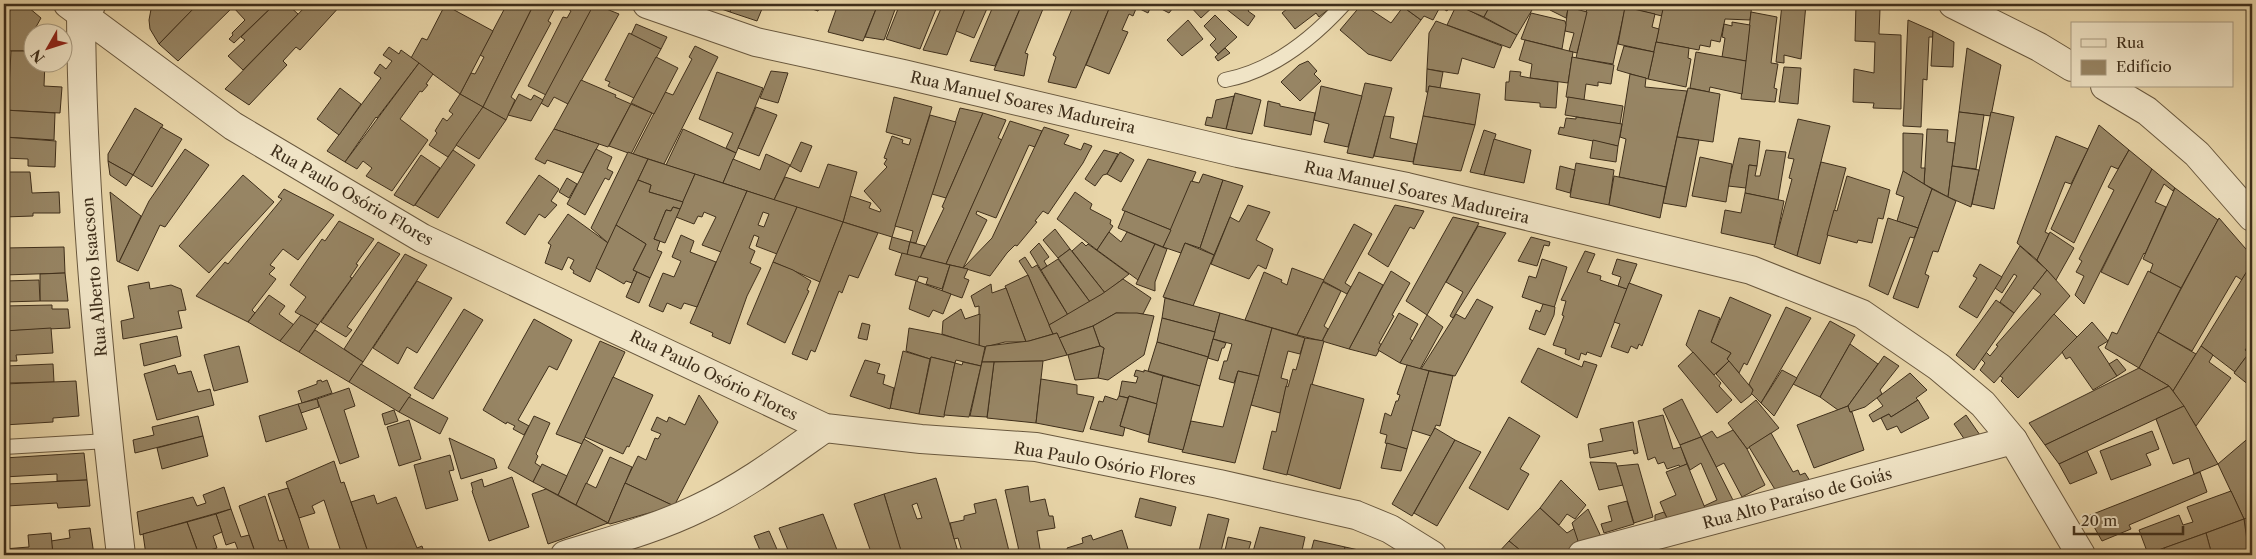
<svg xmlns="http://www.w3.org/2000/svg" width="2256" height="559" font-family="'Libre Caslon Text',serif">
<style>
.building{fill:#978564;stroke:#3f2f1b;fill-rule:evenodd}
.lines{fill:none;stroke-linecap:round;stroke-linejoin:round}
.service-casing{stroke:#69583e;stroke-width:16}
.minor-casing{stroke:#69583e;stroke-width:30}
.tertiary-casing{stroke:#69583e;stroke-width:30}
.service{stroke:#f0e4c6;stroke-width:14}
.minor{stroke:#f0e4c6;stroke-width:28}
.tertiary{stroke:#f0e4c6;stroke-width:28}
.labels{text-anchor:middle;stroke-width:4.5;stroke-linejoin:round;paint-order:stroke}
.street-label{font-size:16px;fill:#3f2f1b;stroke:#f0e4c6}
</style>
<rect width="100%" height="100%" fill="#e8d5a8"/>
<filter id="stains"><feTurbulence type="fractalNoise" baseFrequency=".004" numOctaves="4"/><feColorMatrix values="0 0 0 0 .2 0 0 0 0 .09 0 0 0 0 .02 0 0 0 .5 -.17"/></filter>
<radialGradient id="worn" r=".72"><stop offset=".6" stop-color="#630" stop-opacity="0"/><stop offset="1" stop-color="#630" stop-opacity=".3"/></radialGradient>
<g class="building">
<polygon points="13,4 30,4 28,7 41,18 27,43 26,51 11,51 4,48 4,24"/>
<polygon points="152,4 198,4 159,44 150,29 149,20"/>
<polygon points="198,4 236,4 178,61 159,44"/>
<polygon points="236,4 275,4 234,43 229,39 233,35 232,33 245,20 233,7"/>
<polygon points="275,4 287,4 298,14 243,70 228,56 245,40 241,37"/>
<polygon points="308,4 341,5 300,50 296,47 283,61 287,65 249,105 225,89"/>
<polygon points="507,4 534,4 483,107 460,94 471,73 475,74 484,57 480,55"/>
<polygon points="534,4 557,4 548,21 551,23 511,97 515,100 506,120 483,107"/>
<polygon points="565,4 594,5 546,95 528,86 563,17 567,18 571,11 564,6"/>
<polygon points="594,4 619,14 568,104 554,97 548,107 541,103"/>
<polygon points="707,4 733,4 730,12"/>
<polygon points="733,4 764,4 757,21 730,12"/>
<polygon points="798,4 821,4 818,11"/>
<polygon points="838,4 878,4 863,41 828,32"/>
<polygon points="878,4 897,4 884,40 865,37"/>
<polygon points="900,4 938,4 920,49 886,39"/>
<polygon points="943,4 967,4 947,55 923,50"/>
<polygon points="967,4 989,4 974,38 956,31"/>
<polygon points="994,4 1022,4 995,66 970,61"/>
<polygon points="1022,4 1045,4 1025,53 1028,54 1024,76 994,70"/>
<polygon points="1074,4 1111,4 1076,88 1048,82 1056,57 1053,55"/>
<polygon points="1111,4 1138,4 1133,16 1129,14 1122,30 1128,32 1109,74 1086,65"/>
<polygon points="1138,4 1176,4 1169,13 1152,4 1148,13 1136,7"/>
<polygon points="1188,4 1216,4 1201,18"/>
<polygon points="1228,4 1253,4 1248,11 1255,16 1248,26 1225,8"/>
<polygon points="1293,4 1335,4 1319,17 1316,13 1295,29 1282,13"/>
<polygon points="1362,4 1391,23 1403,7 1421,20 1391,61 1368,54 1340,30"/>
<polygon points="1409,4 1451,4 1447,11 1440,7 1433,20 1424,16 1421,20 1406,9"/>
<polygon points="1457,4 1517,35 1510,48 1447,25"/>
<polygon points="1465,4 1491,4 1484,17 1463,8"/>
<polygon points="1491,4 1520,4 1532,10 1517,35 1484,17"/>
<polygon points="1552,4 1569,5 1566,18 1550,10"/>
<polygon points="1588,4 1626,4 1613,64 1576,58"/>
<polygon points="1630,4 1664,4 1662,16 1629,8"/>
<polygon points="1664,4 1752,4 1750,20 1725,19 1720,42 1711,40 1710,47 1700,45 1699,50 1656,42"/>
<polygon points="1782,4 1806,4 1801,59 1784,55 1784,63 1776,62"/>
<polygon points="1856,4 1866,4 1880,9 1879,34 1901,35 1901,109 1873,108 1874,103 1853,102 1854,69 1874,73 1875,42 1855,41"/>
<polygon points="445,5 493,31 460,94 411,58 422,38 427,40"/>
<polygon points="1568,7 1587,12 1577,53 1569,51 1574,33 1565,31"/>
<polygon points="1625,7 1655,14 1652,27 1659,29 1654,52 1618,44"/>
<polygon points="1751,12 1777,17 1771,63 1778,64 1774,88 1777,89 1775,102 1741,99"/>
<polygon points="1531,13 1565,21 1566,25 1562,49 1521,39"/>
<polygon points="1215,15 1237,37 1218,54 1210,45 1216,39 1204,26"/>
<polygon points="1188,20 1203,39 1182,56 1167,40"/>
<polygon points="1908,20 1933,31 1933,37 1929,37 1927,80 1923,79 1921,127 1903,126"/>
<polygon points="1436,21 1502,46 1494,68 1462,58 1458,74 1427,69 1429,33"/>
<polygon points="1732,22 1750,25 1746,61 1722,57 1725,38 1722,37 1724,24 1732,26"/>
<polygon points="636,24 667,37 661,49 631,35"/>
<polygon points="1933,31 1954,42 1953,67 1931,66"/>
<polygon points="629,33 661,49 634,98 608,86 610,82 605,80"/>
<polygon points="1525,40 1573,52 1568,83 1530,78 1532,64 1519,60"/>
<polygon points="1656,42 1689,48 1688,58 1691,59 1686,87 1648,79"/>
<polygon points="695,46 718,57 664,164 633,154 665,92 673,95 692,59 689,57"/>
<polygon points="1624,46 1654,52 1648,79 1617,70"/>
<polygon points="389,47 399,54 401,50 419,63 377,118 376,117 345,162 327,151 381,78 374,73 380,64 386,69 392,61 383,55"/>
<polygon points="1225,48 1230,53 1218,61 1215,57"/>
<polygon points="1967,48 2001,65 1991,116 1959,112"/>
<polygon points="11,51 32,51 32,62 45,62 44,86 62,87 60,113 4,110 4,86 9,87"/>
<polygon points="1696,52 1746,61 1742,94 1710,87 1709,92 1690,88"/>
<polygon points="656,57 678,68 654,114 631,103"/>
<polygon points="1572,57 1614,65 1611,84 1598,82 1598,86 1586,84 1584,100 1566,97"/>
<polygon points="1308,61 1317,71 1314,74 1321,81 1300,101 1281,82 1299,65"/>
<polygon points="419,63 433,74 426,84 428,85 422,92 420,91 400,119 428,140 392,191 366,176 372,168 363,161 357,169 345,162"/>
<polygon points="1784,67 1801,68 1798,104 1779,102"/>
<polygon points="1427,69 1443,72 1440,88 1429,86 1429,92 1426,92"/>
<polygon points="771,71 788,73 778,103 760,98"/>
<polygon points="1510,71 1521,72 1520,76 1530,78 1558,82 1556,108 1540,107 1540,103 1505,100 1506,82 1509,82"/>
<polygon points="717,72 763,88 736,153 726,148 733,133 699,119"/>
<polygon points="1630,74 1646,78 1645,87 1687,91 1666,187 1619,177 1626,139 1620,137"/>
<polygon points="581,80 616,95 615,97 631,104 608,147 554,129"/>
<polygon points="1365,83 1392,88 1373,158 1347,153"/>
<polygon points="1321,86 1362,96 1348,147 1324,142 1329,124 1314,120"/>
<polygon points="1429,86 1480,94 1475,125 1423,116"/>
<polygon points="340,88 361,104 339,135 317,119"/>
<polygon points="1688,88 1720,94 1713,142 1677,137"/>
<polygon points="1235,93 1261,100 1252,134 1226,129"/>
<polygon points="460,94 483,107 448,157 429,145 437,133 435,131 443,118 447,121 453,114 449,111"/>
<polygon points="519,94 531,100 534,95 543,100 531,121 508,115"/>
<polygon points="1234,96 1226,129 1205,125 1207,117 1212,118 1216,100"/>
<polygon points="894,97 932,107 892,237 843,222 850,196 871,203 869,208 880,212 881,210 864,191 887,167 884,164 887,159 884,158 892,136 903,140 902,143 909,145 911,139 886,132"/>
<polygon points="1568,97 1623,106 1620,124 1565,115"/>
<polygon points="1268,101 1280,104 1280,106 1315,113 1311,135 1264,126"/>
<polygon points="631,104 652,113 631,154 609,146"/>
<polygon points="483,107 506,120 479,159 456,145"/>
<polygon points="756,107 777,115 759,156 738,148"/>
<polygon points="135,108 163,125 133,175 108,161 108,154"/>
<polygon points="960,108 983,113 946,198 932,194"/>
<polygon points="4,110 55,113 54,140 4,137"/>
<polygon points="1959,112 1984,115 1976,169 1952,166"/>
<polygon points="1991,112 2014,117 1994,209 1972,204"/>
<polygon points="983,113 1006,120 998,138 1002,140 946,264 920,258 944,208 942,207"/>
<polygon points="930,115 956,122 916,243 910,242 913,231 895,226"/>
<polygon points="1384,116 1394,117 1390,138 1417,144 1413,162 1374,156"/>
<polygon points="1423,116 1475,125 1461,171 1413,164"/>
<polygon points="1576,117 1622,124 1618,146 1558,134 1560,127 1564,128 1566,118 1576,119"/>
<polygon points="1798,119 1830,126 1797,256 1774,247 1792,179 1789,178 1794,159 1788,158"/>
<polygon points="1010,121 1042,131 1035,147 1029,145 996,218 977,211 976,214 987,220 963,268 946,264"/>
<polygon points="2099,125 2129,150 2118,169 2111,166 2074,243 2051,229"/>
<polygon points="161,127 182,139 152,187 133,175"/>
<polygon points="1044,127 1069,135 1064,144 1081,150 1084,143 1092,146 1083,163 1048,214 1043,211 1035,221 1037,222 1017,246 1015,245 1007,253 990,276 963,268 992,238"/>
<polygon points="554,129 599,144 583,173 547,160 545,164 535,159"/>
<polygon points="683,129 736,153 723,183 666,165"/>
<polygon points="1927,129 1948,130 1947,142 1955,143 1948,197 1924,184"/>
<polygon points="1484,130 1496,134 1484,175 1470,172"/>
<polygon points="1903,133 1923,134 1921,168 1925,168 1924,184 1903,171"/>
<polygon points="2056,136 2088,149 2071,184 2065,182 2045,232 2049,234 2037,260 2017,243"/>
<polygon points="4,137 56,141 55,167 28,166 28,159 4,158"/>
<polygon points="1677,137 1699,140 1686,207 1663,203"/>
<polygon points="1739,138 1760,141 1757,166 1749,165 1746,188 1728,186"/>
<polygon points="1494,139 1531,150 1524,183 1484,175"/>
<polygon points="1593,140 1618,146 1616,162 1590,158"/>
<polygon points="801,142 812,146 801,172 790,166"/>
<polygon points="185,149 209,165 165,227 160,225 138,271 119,262 149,201"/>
<polygon points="596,149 612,157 607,169 613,172 609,180 605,178 585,215 567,204"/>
<polygon points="453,150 475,165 438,218 415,205"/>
<polygon points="1104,150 1118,154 1107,174 1103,175 1095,186 1085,179"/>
<polygon points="1766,150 1786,152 1778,200 1745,193 1749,165 1757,166 1755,176 1760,176"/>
<polygon points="2129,150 2152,169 2084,304 2075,295 2084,276 2076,272 2082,261 2079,259 2114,190 2108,187"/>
<polygon points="628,152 648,159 608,243 591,228"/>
<polygon points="1120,152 1134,160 1121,182 1107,174"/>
<polygon points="766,154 790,165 774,200 723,183 733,159 760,170"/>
<polygon points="421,155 440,168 414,206 394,195"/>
<polygon points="1700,157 1732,164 1726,202 1692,196"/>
<polygon points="648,159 695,174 683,202 649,192 651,185 638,180"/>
<polygon points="1148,159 1196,172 1171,230 1122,210"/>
<polygon points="108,161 133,175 126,186 110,175"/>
<polygon points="1821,162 1846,168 1820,264 1797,256"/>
<polygon points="1576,163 1614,170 1609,205 1570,197"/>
<polygon points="828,164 857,172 843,222 774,200 785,177 819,188"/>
<polygon points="1560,166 1575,170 1570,193 1556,189"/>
<polygon points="1952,166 1979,170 1971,207 1948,197"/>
<polygon points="2152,169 2175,188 2173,191 2164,184 2155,202 2166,207 2145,254 2144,253 2128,285 2101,272"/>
<polygon points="1903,171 1932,189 1918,228 1897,221 1904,197 1896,194"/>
<polygon points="4,172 30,172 32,193 59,192 60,213 33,213 33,216 4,217"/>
<polygon points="695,174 747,191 721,252 702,245 716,217 704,212 702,217 698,216 694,224 676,217"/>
<polygon points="1203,174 1223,180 1200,248 1185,243 1181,253 1163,247 1191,181 1199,183"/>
<polygon points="243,175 274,202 209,273 179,246"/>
<polygon points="539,175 559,189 551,201 557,205 545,218 539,214 525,235 506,223"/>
<polygon points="1614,176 1666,187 1660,218 1609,205"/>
<polygon points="1847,176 1890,190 1883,219 1878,218 1872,243 1858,240 1857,243 1827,235 1834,210 1837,211"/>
<polygon points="567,178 577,184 569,198 559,192"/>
<polygon points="638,180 651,185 649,192 683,202 680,209 673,207 671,211 666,210 654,239 660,241 657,250 662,252 650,278 633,270 646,244 616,225"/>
<polygon points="1223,180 1243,186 1214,255 1200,248"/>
<polygon points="2175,188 2218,220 2181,288 2150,272 2153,264 2143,259"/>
<polygon points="284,189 334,215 298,260 283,249 270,265 275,268 269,274 276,279 252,310 255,313 248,322 196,296 225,262 228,264 282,199 278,197"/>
<polygon points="1932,189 1956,201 1938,252 1933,251 1925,274 1929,276 1918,308 1893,298"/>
<path d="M747,191L797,207L777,254L756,246L759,237L754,235L749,248L755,251L750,263L761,268L747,296L730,344L712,336L713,333L690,323ZM763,212L769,214L764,227L758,225Z"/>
<polygon points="110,192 141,216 119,262 117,261"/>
<polygon points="1075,192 1092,204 1090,209 1111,220 1110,224 1113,226 1097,250 1057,219"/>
<polygon points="1745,193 1784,201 1775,245 1721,233 1725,210 1741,213"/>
<polygon points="1248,205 1270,212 1256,240 1273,249 1266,269 1258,265 1249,279 1211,264 1230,217 1239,222"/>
<polygon points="1395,205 1424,211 1414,229 1410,227 1388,267 1368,254"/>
<polygon points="673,207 680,209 665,243 654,239 666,210 671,211"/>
<polygon points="797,207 843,222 820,282 773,262"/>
<polygon points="1125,211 1171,230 1163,247 1118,228"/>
<polygon points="568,214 608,243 590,282 573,273 574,271 570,268 574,260 568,257 562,270 545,263 551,245 548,243"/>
<polygon points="1453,217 1479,223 1427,315 1406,301"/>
<polygon points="1888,218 1918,228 1914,238 1910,237 1888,295 1869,286"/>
<polygon points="2219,218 2252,256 2252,263 2242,280 2236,276 2192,351 2158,332"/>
<polygon points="339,221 374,239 356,264 358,265 350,277 352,278 318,325 295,312 306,297 290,285 322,239 325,241"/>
<polygon points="843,222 878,233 858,278 849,275 842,293 839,291 815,352 811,350 807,360 792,354"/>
<polygon points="1354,224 1372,234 1345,283 1351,287 1347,294 1323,281"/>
<polygon points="616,225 646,244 633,270 637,272 632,283 626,281 624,284 596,268"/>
<polygon points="1478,226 1506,233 1453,318 1450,316 1463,292 1446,282"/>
<polygon points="1055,229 1070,249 1058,258 1043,240"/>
<polygon points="1109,232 1121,242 1127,232 1155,244 1138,280 1097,250"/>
<polygon points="2050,232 2074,248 2056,280 2037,260"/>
<polygon points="681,235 694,241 690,252 716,262 697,307 684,303 681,309 667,303 663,312 649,306 663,273 674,277 681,261 672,257"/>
<polygon points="892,237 910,242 907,255 889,249"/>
<polygon points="1531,237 1550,242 1549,246 1544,245 1537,266 1518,261"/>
<polygon points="378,242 400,254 347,327 352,330 346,337 321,322"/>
<polygon points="910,242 925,246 920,258 907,255"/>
<polygon points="1082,242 1086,246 1088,244 1129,274 1105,293 1072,251"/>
<polygon points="1039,243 1049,257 1044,261 1047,266 1041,270 1030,252"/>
<polygon points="1185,243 1214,255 1193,306 1163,297"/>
<polygon points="1155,244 1167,249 1155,282 1155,291 1136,284"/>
<polygon points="2020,246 2047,270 2014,313 2000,302 2017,276 2014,274 2002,293 1995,288"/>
<polygon points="64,247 65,273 4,275 4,248"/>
<polygon points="1070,249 1105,293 1090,302 1058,258"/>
<polygon points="1585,251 1595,254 1587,272 1601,276 1600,280 1627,289 1601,357 1587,352 1586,355 1581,353 1579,360 1565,354 1566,349 1553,345 1564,316 1562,315 1566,301 1561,300"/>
<polygon points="902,253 950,265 942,289 926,284 928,278 919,276 917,281 895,275"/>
<polygon points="405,254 427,265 363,362 344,349"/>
<polygon points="1025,257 1032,268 1037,265 1068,315 1049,325 1028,275 1019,261"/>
<polygon points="1058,259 1090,302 1068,315 1041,270"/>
<polygon points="1542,259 1567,267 1554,308 1522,297 1529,276 1536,278"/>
<polygon points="1617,259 1637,264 1627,289 1618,286 1621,277 1612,274"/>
<polygon points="773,262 793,270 811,281 807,290 809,291 785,343 747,324"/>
<polygon points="2252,263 2252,341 2245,350 2249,353 2235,372 2201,346"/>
<polygon points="1980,264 2002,277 1977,318 1959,307 1977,278 1973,276"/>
<polygon points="950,265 968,269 964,278 969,280 962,298 942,291"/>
<polygon points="1292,268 1324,280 1297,335 1245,320 1264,272 1282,280 1281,282 1287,285"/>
<polygon points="2047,270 2070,296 1994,383 1980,370 1985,363 1981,359 1986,352 1990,356 1998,346 1996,345 2041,294 2033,288"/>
<polygon points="1391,271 1410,283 1392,315 1394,316 1379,343 1382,345 1376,356 1349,349"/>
<polygon points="2148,271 2181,288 2139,368 2105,348 2112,332 2117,334"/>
<polygon points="637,272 650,278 639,303 626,297"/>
<polygon points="1359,272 1383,285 1349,349 1322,341"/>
<polygon points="65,273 68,301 40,301 40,274"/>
<polygon points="1028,275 1053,334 1026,342 1005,286"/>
<polygon points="1123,279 1151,298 1143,314 1116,313 1093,326 1059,338 1057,333 1053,334 1049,325 1102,294"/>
<polygon points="39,280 40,301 4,302 4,281"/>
<polygon points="417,281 452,298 417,353 407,347 398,364 373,348"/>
<polygon points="916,281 951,294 943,314 933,310 929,317 909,309"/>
<polygon points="149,282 150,289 171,285 181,289 186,310 178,311 182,328 123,339 121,321 134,318 128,286"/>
<polygon points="1323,282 1341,291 1324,326 1328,329 1322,341 1297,335"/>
<polygon points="1629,283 1662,295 1642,346 1639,344 1637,349 1631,346 1628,353 1611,347 1620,324 1614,322"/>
<polygon points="991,284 992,293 1006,288 1026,342 1005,342 985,347 979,346 979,306 975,307 971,296"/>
<polygon points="269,295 285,306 279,314 294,325 280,341 248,322"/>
<polygon points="1730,297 1771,315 1747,365 1744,363 1739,373 1727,359 1731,353 1711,342"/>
<polygon points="1165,298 1220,313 1215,332 1162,318"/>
<polygon points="1477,299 1493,307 1455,376 1421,369 1456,314 1465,319"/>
<polygon points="1996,300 2014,313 1974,370 1956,355"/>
<polygon points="1543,304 1555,307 1554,315 1545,335 1529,329 1536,310 1540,312"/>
<polygon points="52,305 52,309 68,309 70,328 4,331 4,306"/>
<polygon points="1786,307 1811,318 1761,403 1751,393 1753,390 1749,384"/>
<polygon points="464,309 483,320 433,399 414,388"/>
<polygon points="961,309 965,319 980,314 979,346 942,334 943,321"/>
<polygon points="1699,310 1720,318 1711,342 1731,353 1727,359 1729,361 1714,375 1686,345"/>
<polygon points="1116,313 1137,313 1154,316 1144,355 1108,380 1098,378 1104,348 1100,346 1093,326"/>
<polygon points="1220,313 1272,328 1259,376 1238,371 1234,383 1219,379 1224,361 1227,361 1232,344 1213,339"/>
<polygon points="1399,313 1418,324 1410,339 1413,341 1400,363 1378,350"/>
<polygon points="2054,314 2077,337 2018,398 2001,381 2003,378 2000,376"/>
<polygon points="301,315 318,325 299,352 280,341"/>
<polygon points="1427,315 1443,327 1420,369 1400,363"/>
<polygon points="1162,318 1215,332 1208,357 1157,342"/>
<polygon points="534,319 572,340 557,370 549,366 518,420 529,426 524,435 513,429 515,426 507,422 506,424 483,410"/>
<polygon points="1830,321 1855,335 1820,397 1793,384"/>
<polygon points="2092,322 2108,341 2098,347 2117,376 2093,390 2070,357 2066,359 2062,352"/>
<polygon points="862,323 870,325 867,340 858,338"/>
<polygon points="1093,326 1100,346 1067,355 1059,338"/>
<polygon points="51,328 53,353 16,355 17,361 4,361 4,331"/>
<polygon points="909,328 940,334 985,347 981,366 956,360 955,363 931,357 930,359 906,351"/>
<polygon points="1272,328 1305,338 1300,354 1288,351 1281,378 1288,380 1280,413 1251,405"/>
<polygon points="315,330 363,362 349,382 299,352"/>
<polygon points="2158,332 2196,354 2173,391 2169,386 2139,368"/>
<polygon points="1057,333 1067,355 1043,361 982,362 986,346 1029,341"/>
<polygon points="177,336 181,356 144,366 140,344"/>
<polygon points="1305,338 1324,341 1287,475 1263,469 1272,431 1276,432 1286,386 1288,387 1293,369 1296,370"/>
<polygon points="1213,339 1226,343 1224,348 1222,348 1218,361 1208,358"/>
<polygon points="600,341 625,352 582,444 556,434"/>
<polygon points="1157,342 1208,357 1200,386 1148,371"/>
<polygon points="1850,344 1878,364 1848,406 1838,410 1820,397"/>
<polygon points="239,346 248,382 214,391 204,355"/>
<polygon points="1100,346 1104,348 1098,378 1075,380 1068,355"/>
<polygon points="2201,346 2213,355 2209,362 2231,378 2196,426 2173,391"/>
<polygon points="1538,348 1582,367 1584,361 1597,365 1577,418 1521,382"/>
<polygon points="2252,349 2252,383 2250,386 2234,373"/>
<polygon points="903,351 930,359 919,414 890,408"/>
<polygon points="1693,352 1721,383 1719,386 1732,400 1717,413 1678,366"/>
<polygon points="1884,356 1899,366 1880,390 1882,394 1865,407 1850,412 1848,406"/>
<polygon points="931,357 955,363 944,417 919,414"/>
<polygon points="2117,359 2126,370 2117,376 2109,364"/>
<polygon points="865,360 880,364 877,373 885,375 883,384 894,388 890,409 850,396"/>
<polygon points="1043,361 1036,423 987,418 994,362"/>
<polygon points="1729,361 1753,390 1751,395 1741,403 1716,374"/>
<polygon points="963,362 981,366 969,417 944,415 955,363 962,365"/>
<polygon points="982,362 994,362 987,417 970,416"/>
<polygon points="53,364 54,382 7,383 6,366"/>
<polygon points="361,364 411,395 399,412 349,382"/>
<polygon points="175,365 178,374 191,371 198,392 210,389 214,405 157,420 144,374"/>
<polygon points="1407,365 1429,371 1407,449 1385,443 1387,435 1380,433 1385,413 1391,416 1396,401 1398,401 1400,395 1397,394"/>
<polygon points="2139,368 2169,386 2045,445 2029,423"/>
<polygon points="1136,370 1144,372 1144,370 1163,376 1157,404 1129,396 1128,398 1119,396 1122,381 1136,383 1138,377 1134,376"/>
<polygon points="1782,370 1797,378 1774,416 1761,403"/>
<polygon points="1238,371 1259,376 1235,463 1182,452 1191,421 1223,427"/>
<polygon points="1429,371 1453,376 1440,426 1436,425 1431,436 1412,430"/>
<polygon points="1910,373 1927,390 1916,398 1918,400 1891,417 1889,414 1873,422 1869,415 1883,406 1877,398"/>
<polygon points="1163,376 1200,386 1183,450 1148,442"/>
<polygon points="613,377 653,395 629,447 627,446 623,454 585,437"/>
<polygon points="1041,379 1077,385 1077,394 1094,397 1083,432 1036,423"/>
<polygon points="321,380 322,382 327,380 332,393 302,403 298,391 317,384 317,381"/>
<polygon points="76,381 79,416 53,418 53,422 4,425 4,384"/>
<polygon points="1311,384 1364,399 1340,489 1287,474"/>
<polygon points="2169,386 2184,406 2059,464 2045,445"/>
<polygon points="349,388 355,406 344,410 359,457 340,464 317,399"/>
<polygon points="699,395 718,422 674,506 625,483 638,456 646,460 655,438 658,439 661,434 651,430 657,417 667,422 669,417 685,425"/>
<polygon points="1105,396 1117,400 1119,396 1128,398 1120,426 1125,427 1123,436 1090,429 1099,401 1103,402"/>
<polygon points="1129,396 1157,404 1149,435 1120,426"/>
<polygon points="409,397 448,418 440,434 399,412"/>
<polygon points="317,399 319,407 301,413 298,404"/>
<polygon points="1682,399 1701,437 1680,445 1663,409"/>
<polygon points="1756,400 1779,428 1747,449 1728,423"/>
<polygon points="1918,400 1929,418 1901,433 1897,426 1887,430 1881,418 1889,414 1891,417"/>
<polygon points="298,404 307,429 266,442 259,416"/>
<polygon points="1848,406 1850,412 1852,412 1864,450 1814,468 1797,425"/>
<polygon points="2184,406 2218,464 2194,474 2189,458 2173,464 2156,419"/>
<polygon points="394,410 398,421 385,425 382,414"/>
<polygon points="1663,415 1673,449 1681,447 1687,464 1680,467 1679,465 1667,469 1664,462 1658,464 1655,457 1648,460 1638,421"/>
<polygon points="1966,415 1980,435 1967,443 1954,424"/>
<polygon points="198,416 203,436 135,453 133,440 154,435 152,427"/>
<polygon points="534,416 550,423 536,454 538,456 535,463 541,467 533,482 508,468"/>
<polygon points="1509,417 1540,436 1520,469 1529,474 1508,510 1469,488"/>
<polygon points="409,420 421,459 399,466 387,427"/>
<polygon points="1633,422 1638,453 1634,454 1633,450 1590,458 1588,444 1603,441 1600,429"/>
<polygon points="1435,428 1455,440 1412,516 1392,504"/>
<polygon points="1733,430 1747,449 1765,485 1742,497 1724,463 1716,467 1701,437 1712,431 1717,438"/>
<polygon points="2152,431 2159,449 2146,454 2151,465 2111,480 2100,451"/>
<polygon points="1771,433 1793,472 1798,470 1800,475 1805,473 1810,481 1779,496 1749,447"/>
<polygon points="2252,435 2252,472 2249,474 2252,479 2252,516 2244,519 2218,464"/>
<polygon points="203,436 208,456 162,469 157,448"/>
<polygon points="1701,437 1737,508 1708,516 1704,506 1717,500 1701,463 1690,470 1680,445"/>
<polygon points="449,438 494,459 497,468 461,479"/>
<polygon points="584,439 603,450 576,505 558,495"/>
<polygon points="1455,440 1481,452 1437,526 1414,513"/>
<polygon points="1387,443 1407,449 1401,471 1381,468"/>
<polygon points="2087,451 2097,473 2070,484 2059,464"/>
<polygon points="84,453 87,480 57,481 57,474 4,477 4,458"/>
<polygon points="450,455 454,470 449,471 458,500 426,509 414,465"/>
<polygon points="610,457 632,467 608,523 576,505 586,483 596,488"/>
<polygon points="334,461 341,483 344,482 369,555 342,555 324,500 312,506 315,513 299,518 286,482"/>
<polygon points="1590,462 1616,463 1623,485 1599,490"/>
<polygon points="542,464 567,476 558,495 533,482"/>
<polygon points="1638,464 1653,517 1634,523 1617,466"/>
<polygon points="1687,464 1705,508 1669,523 1660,502 1676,495 1666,472"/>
<polygon points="2200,472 2207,492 2129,525 2131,529 2102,541 2088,516"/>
<polygon points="512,477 529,527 489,541 472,491 473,490 471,483 482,479 484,487"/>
<path d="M936,478L959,555H902L884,494ZM917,503L922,518L917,519L912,505Z"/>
<polygon points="87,480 90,506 58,508 57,503 7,506 9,503 7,484"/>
<polygon points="1561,480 1586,505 1575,519 1567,514 1559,525 1540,508"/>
<polygon points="625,483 674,506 610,524 608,523"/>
<polygon points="4,484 7,484 7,510 4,511"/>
<polygon points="1028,486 1030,502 1045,499 1049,516 1053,516 1055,528 1037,531 1041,555 1020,555 1005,490"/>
<polygon points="224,487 231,509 140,535 137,512 193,497 197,506 206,503 203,495"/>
<polygon points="288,488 299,518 311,555 289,555 268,494"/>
<polygon points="546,489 608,523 548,544 532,494"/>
<polygon points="2231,491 2244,519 2148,554 2139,530 2179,515 2183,525 2193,522 2187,507"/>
<polygon points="884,494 902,554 898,555 872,555 854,504"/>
<polygon points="374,495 377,504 396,497 417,548 422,546 425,555 369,555 351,502"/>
<polygon points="265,496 279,541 284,540 289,555 256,555 239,506"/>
<polygon points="1140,498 1176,507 1171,526 1135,517"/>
<polygon points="996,499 1009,551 1019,549 1020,555 963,555 958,538 954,539 950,523 964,520 964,516 976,513 974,504"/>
<polygon points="1627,501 1634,524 1604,533 1601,524 1612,521 1608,506"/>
<polygon points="1540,508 1567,533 1575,528 1580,547 1573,553 1564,555 1526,555 1509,541"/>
<polygon points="231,509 241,537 249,535 256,555 240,555 235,542 226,545 216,514"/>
<polygon points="1588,509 1604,543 1580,547 1572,523"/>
<polygon points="1664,512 1668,520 1655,525 1655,515"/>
<polygon points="216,514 222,532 213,536 217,548 210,550 212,555 199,555 187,522"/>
<polygon points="823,514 839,555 790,555 779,528"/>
<polygon points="1208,514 1229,519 1221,551 1217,551 1216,555 1198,555"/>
<polygon points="2252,516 2252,555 2249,555 2244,519"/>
<polygon points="2244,519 2249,555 2212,555 2206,533"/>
<polygon points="187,522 199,555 146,555 143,534"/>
<polygon points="1260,527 1305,537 1301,555 1252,555"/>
<polygon points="90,528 94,555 53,555 51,541 70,538 69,530"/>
<polygon points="1122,530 1128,549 1108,555 1069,555 1067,548 1083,543 1082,538 1091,535 1093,540"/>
<polygon points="769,531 779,554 762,555 754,536"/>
<polygon points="51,533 53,555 4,555 4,549 29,547 28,535"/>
<polygon points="2206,533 2212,555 2167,555 2164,548"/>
<polygon points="1228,537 1251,542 1247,555 1224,555"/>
<polygon points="1314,540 1345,547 1343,555 1310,555"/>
<polygon points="1509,541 1526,555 1496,555"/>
<polygon points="1345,547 1381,555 1343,555"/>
<polygon points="2164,548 2167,555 2145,555 2148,554"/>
</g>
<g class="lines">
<g class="service-casing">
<g id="service">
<path d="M1225,80C1273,71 1312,39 1344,4"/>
<polyline points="4,447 108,441"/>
</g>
</g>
<g class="minor-casing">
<g id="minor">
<polyline points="68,4 233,126 422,238 825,428 921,439 1036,447 1219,484 1356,515 1390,529 1432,555"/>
<polyline points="647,4 756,42 903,74 1238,153 1407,187 1751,270 1862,314 1939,367 1983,404 2013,440 2081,555"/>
<path d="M91,5L81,13C82,194 100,376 121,555"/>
<path d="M565,555C610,541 656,529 699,508C744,487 784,457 825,428"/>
<polyline points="1582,555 2013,440"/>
</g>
</g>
<g class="tertiary-casing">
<g id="tertiary">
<polyline points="1953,4 2039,47 2072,67"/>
<polyline points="2105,86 2147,111 2197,154 2252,217"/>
</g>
</g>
<use href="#service" class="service"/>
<use href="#minor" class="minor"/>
<use href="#tertiary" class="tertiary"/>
</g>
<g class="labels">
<g class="street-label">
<text transform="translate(1023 102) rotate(13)" y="6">Rua Manuel Soares Madureira</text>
<text transform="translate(1417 192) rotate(13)" y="6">Rua Manuel Soares Madureira</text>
<text transform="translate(352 195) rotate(30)" y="6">Rua Paulo Osório Flores</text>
<text transform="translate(94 277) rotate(-95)" y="6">Rua Alberto Isaacson</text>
<text transform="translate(714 375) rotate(26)" y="6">Rua Paulo Osório Flores</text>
<text transform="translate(1105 463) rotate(10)" y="6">Rua Paulo Osório Flores</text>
<text transform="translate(1797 498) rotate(-15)" y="6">Rua Alto Paraíso de Goiás</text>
</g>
</g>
<rect width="2256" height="559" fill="none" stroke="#e8d5a8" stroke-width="20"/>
<rect x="5" y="5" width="2246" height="549" fill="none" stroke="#3f2f1b" stroke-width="2.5"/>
<rect x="10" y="10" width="2236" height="539" fill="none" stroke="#3f2f1b"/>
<rect x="2071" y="22" width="162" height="65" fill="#f0e4c6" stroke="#a99c82"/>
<rect x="2081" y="39" width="25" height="8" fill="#f0e4c6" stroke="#a99c82"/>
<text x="2116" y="48" font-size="15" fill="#3f2f1b">Rua</text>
<rect x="2081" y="60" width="25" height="15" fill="#978564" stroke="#a99c82"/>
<text x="2116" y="72" font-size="15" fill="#3f2f1b">Edifício</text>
<g transform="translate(48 48) rotate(231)"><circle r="24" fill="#f0e4c6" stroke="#a99c82"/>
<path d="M0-4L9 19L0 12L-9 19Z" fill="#8f2418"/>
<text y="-8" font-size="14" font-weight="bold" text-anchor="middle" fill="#3f2f1b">N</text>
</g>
<path d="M2074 526v8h109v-8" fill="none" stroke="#3f2f1b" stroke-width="2.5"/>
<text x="2081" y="526" font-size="15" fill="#3f2f1b" stroke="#f0e4c6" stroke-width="4" paint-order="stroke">20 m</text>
<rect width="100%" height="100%" filter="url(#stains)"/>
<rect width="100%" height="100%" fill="url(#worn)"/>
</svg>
